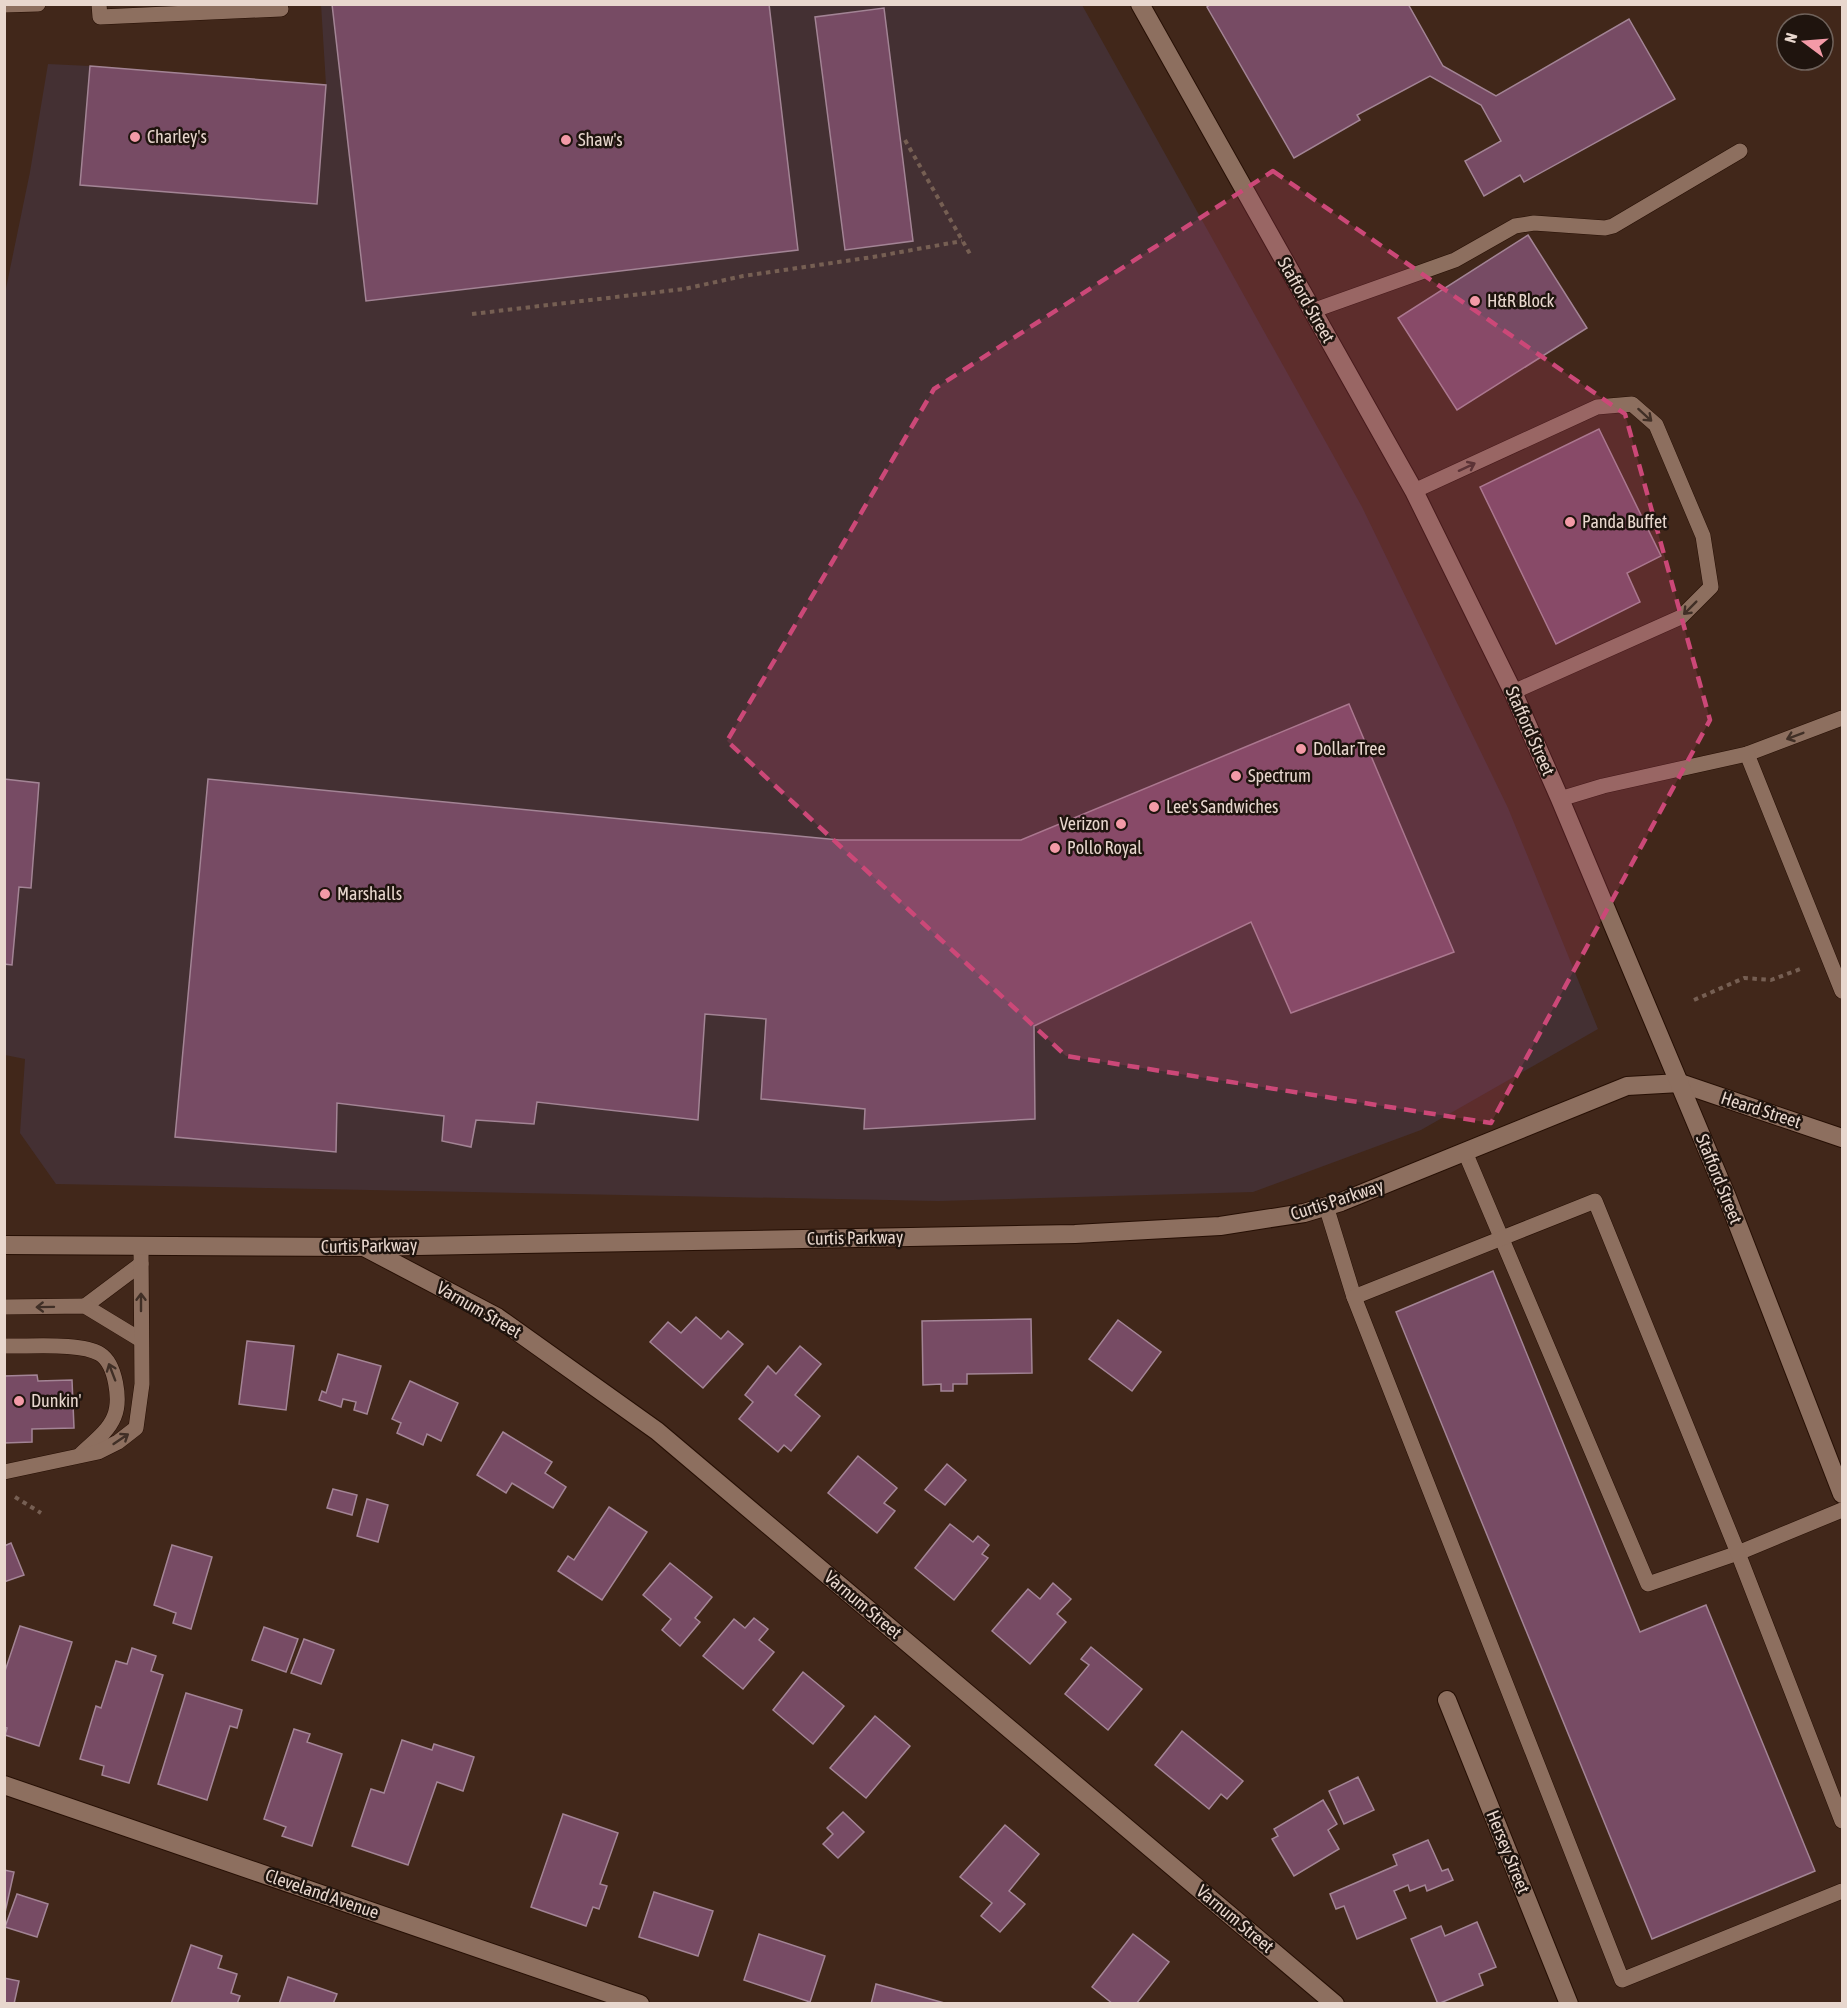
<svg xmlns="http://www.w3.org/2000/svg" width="1847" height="2008" font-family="'Asap Condensed',sans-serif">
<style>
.commercial{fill:#443033}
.building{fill:#774b64;stroke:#a38495;stroke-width:1.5}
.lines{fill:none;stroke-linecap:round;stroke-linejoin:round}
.service-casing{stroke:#260f04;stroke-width:16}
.minor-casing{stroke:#260f04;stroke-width:20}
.tertiary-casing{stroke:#260f04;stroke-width:20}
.secondary-casing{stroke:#260f04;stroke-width:20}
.path{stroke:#765f53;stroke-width:4;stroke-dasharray:4.5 4.5;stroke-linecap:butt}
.service{stroke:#8d6f5f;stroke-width:15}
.minor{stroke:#8d6f5f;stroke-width:18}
.tertiary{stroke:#8d6f5f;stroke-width:18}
.secondary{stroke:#8d6f5f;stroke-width:18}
.oneway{stroke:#402f26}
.marked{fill:#cc4878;fill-opacity:0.2;stroke:#cc4878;stroke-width:4.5;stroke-dasharray:12 8;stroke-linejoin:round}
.poi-dot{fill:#f39aa7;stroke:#1f140e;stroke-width:2}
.labels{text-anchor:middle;stroke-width:5;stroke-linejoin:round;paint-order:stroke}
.poi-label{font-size:18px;fill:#e8d7ce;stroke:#1f140e;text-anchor:start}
.street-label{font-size:18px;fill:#e8d7ce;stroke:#1f140e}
</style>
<rect width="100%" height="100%" fill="#41271a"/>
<polygon class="commercial" points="321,4 1082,5 1362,507 1508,808 1598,1029 1421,1130 1253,1192 938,1201 56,1184 20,1133 25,1059 5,1055 4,298 30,172 48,64 90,66 326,85"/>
<g class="building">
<polygon points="332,4 769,4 798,250 366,301"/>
<polygon points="1211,4 1408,4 1443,66 1496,96 1629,19 1675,99 1524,182 1520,175 1484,196 1465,161 1501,141 1481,105 1430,76 1357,115 1360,120 1294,158 1207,7"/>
<polygon points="884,8 913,241 845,250 815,17"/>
<polygon points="90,66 326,85 317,204 80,185"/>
<polygon points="1528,235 1587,328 1457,410 1398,318"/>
<polygon points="1599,429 1661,556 1627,573 1640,602 1556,644 1480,487"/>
<polygon points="1349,704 1454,952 1291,1013 1251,922 1034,1026 1035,1119 864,1129 865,1109 761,1099 766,1019 705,1014 698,1120 537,1102 534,1124 476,1120 471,1147 442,1141 444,1116 337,1103 336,1152 175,1137 208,779 839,840 1021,840"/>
<polygon points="4,779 39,783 31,888 19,887 12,965 4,964"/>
<polygon points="1493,1271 1640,1632 1706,1605 1815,1871 1652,1939 1396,1312"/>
<polygon points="696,1317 721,1339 728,1331 743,1344 703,1388 650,1342 668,1322 681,1333"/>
<polygon points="1031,1319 1032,1373 967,1374 967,1384 953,1384 953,1391 941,1391 941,1384 923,1385 922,1321"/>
<polygon points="1118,1320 1161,1352 1132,1391 1089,1359"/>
<polygon points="247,1341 294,1346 286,1410 239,1404"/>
<polygon points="800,1346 821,1364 795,1395 820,1416 791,1451 784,1445 778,1452 739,1419 753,1402 745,1395 768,1366 776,1374"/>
<polygon points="338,1354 381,1366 367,1414 354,1410 356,1402 343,1399 341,1407 319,1400 322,1391 326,1393"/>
<polygon points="37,1375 38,1381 72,1380 74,1428 32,1429 32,1442 4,1443 4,1376"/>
<polygon points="410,1381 458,1403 441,1441 427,1434 423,1445 397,1433 401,1423 392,1419"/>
<polygon points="503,1432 552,1462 545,1473 566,1487 553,1508 512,1483 506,1493 477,1475"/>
<polygon points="858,1456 897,1488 884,1503 895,1511 877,1533 828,1493"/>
<polygon points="947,1464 966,1480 945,1505 925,1490"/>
<polygon points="333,1489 357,1495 352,1515 327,1508"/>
<polygon points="367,1499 388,1505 378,1542 357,1536"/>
<polygon points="609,1507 647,1532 602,1600 558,1571 568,1556 574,1560"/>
<polygon points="950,1524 973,1542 978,1536 989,1545 982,1554 988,1558 954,1600 915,1568"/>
<polygon points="11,1543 24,1575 4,1582 4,1546"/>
<polygon points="172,1545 212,1557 191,1629 173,1623 176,1613 154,1605"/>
<polygon points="670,1563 712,1597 695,1618 700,1622 680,1646 662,1630 671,1619 643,1595"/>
<polygon points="1053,1583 1071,1599 1057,1614 1066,1622 1030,1664 992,1631 1028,1589 1040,1599"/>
<polygon points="754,1618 768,1629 759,1640 774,1652 743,1689 703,1656 734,1619 745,1628"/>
<polygon points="20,1626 72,1642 39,1746 5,1735 7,1728 4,1727 4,1674"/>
<polygon points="264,1627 298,1639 286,1672 252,1660"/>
<polygon points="304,1639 334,1650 321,1684 291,1673"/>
<polygon points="1091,1647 1142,1689 1108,1730 1065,1694 1089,1665 1081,1659"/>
<polygon points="132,1648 156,1656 151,1671 163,1675 129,1783 102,1775 104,1766 80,1759 96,1706 101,1708 116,1661 127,1664"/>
<polygon points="803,1672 844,1706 813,1744 773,1710"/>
<polygon points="186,1693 242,1710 237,1728 230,1726 207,1800 158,1784"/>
<polygon points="875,1716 910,1746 866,1798 830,1768"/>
<polygon points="294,1729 310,1734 307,1742 342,1754 312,1846 282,1836 286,1827 264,1819"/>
<polygon points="1182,1731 1243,1781 1227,1799 1221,1794 1209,1809 1155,1765"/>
<polygon points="402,1740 432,1750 434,1744 474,1757 463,1791 437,1782 408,1865 352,1846 371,1789 384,1793"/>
<polygon points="1358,1777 1374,1810 1344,1824 1329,1791"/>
<polygon points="1323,1800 1337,1824 1328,1830 1339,1849 1294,1876 1272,1839 1278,1836 1274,1829"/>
<polygon points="843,1812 864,1832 838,1858 823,1844 833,1834 827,1828"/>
<polygon points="563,1814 618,1833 600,1884 607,1886 599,1909 593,1907 586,1926 531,1907"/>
<polygon points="1005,1825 1039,1854 1009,1891 1025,1904 1000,1932 981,1916 992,1903 960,1877"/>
<polygon points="1428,1840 1442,1871 1448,1869 1453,1880 1427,1891 1425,1885 1410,1891 1408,1885 1394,1891 1406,1918 1357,1939 1344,1906 1336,1909 1330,1894 1397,1865 1393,1855"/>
<polygon points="4,1870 14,1872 4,1917"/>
<polygon points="654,1892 713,1911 698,1956 639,1937"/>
<polygon points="17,1894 48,1904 37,1937 5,1927"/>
<polygon points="1477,1922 1496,1967 1479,1974 1483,1985 1438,2004 1411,1939 1441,1926 1445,1936"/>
<polygon points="759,1934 825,1956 810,2002 744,1980"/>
<polygon points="1133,1934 1169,1962 1136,2004 1113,2004 1092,1987"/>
<polygon points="191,1945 222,1956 218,1968 237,1974 231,1993 240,1996 237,2004 171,2004"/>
<polygon points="288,1977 337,1994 333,2004 279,2004"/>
<polygon points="4,1978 19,1981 14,2004 4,2004"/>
<polygon points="876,1984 948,2004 871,2004"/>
</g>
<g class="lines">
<g class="service-casing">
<g id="service">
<polyline points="99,4 100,17 281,9"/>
<polyline points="4,5 38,4"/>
<polyline points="1312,311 1455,260 1515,226 1534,223 1605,228 1613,226 1740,151"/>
<polyline points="1414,491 1597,407 1632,404 1656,425 1703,536 1711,587 1681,617 1513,692"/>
<polyline points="1747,754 1842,718"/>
<polyline points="1560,799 1603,786 1747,754 1842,991"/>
<polyline points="1465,1152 1648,1584 1738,1553 1842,1510"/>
<polyline points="1326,1206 1354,1297"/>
<polyline points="85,1306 141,1264"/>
<polyline points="4,1307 85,1306 141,1340"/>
<path d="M4,1346C28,1347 81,1342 100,1354C116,1364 121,1401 114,1417C108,1432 91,1444 80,1455"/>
<polyline points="4,1472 98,1452 118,1442 136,1428 142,1384 141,1247"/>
<polyline points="1842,1821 1738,1553 1595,1201 1354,1297 1622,1980 1842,1891"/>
</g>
</g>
<g class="minor-casing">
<g id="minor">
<polyline points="364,1247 497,1317 657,1431 1335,2004"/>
<polyline points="1447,1700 1569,2004"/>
<polyline points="4,1785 640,2004"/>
</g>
</g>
<g class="tertiary-casing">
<polyline id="tertiary" points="4,1245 364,1247 1075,1234 1220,1226 1304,1213 1341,1202 1627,1086 1680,1083 1842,1138"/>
</g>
<g class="secondary-casing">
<polyline id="secondary" points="1140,4 1414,491 1513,692 1560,799 1727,1197 1842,1494"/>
</g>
<g class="path">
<polyline points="905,140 970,254"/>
<polyline points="472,314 684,289 743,276 873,257 962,241"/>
<polyline points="1694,1000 1744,978 1771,980 1803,968"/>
<polyline points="15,1497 41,1513"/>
</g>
<use href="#service" class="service"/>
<use href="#minor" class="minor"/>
<use href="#tertiary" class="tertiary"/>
<use href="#secondary" class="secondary"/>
</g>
<defs><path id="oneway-shaft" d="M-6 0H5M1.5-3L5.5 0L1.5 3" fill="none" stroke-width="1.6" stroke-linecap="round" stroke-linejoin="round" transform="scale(1.5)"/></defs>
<g class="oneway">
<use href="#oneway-shaft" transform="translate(1645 415) rotate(42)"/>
<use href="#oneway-shaft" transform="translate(1467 467) rotate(-25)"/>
<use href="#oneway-shaft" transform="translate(1690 608) rotate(135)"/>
<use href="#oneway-shaft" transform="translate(1795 736) rotate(159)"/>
<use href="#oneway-shaft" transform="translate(141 1302) rotate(-90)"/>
<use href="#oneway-shaft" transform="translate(45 1307) rotate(179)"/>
<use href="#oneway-shaft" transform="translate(112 1372) rotate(-111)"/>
<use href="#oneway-shaft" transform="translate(121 1439) rotate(-34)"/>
</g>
<path class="marked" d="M1273,171L1625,414L1710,720L1491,1123L1066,1056L727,741L934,389Z"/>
<g class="poi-dot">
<circle cx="135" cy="137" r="6"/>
<circle cx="566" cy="140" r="6"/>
<circle cx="1475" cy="301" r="6"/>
<circle cx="1570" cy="522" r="6"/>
<circle cx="1301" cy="749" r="6"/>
<circle cx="1236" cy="776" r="6"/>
<circle cx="1154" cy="807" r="6"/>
<circle cx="1121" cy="824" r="6"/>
<circle cx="1055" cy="848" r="6"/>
<circle cx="325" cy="894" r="6"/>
<circle cx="19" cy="1401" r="6"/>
</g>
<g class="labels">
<g class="poi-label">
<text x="147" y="143">Charley's</text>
<text x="578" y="146">Shaw's</text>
<text x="1487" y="307">H&amp;R Block</text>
<text x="1582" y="528">Panda Buffet</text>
<text x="1313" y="755">Dollar Tree</text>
<text x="1248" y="782">Spectrum</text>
<text x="1166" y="813">Lee's Sandwiches</text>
<text x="1109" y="830" text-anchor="end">Verizon</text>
<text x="1067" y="854">Pollo Royal</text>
<text x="337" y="900">Marshalls</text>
<text x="31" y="1407">Dunkin'</text>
</g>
<g class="street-label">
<text transform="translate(1306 300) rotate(60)" y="6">Stafford Street</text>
<text transform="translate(1530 731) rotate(66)" y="6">Stafford Street</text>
<text transform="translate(1761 1110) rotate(18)" y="6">Heard Street</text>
<text transform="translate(1719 1179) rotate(68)" y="6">Stafford Street</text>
<text transform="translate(1337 1200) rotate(-18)" y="6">Curtis Parkway</text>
<text transform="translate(855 1238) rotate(-1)" y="6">Curtis Parkway</text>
<text transform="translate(369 1246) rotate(-1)" y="6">Curtis Parkway</text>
<text transform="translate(479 1310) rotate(30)" y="6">Varnum Street</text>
<text transform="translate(863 1605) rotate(40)" y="6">Varnum Street</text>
<text transform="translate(1508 1852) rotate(68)" y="6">Hersey Street</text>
<text transform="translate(322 1894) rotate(19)" y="6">Cleveland Avenue</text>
<text transform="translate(1235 1919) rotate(40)" y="6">Varnum Street</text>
</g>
</g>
<rect width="1847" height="2008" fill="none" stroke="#e8d7ce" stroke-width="12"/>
<g transform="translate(1805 42) rotate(286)"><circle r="28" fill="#1f140e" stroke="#6f625b" stroke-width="1.5"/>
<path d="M0-4.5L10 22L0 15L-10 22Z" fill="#f39aa7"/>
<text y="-9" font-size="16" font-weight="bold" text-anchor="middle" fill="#e8d7ce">N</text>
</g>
</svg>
